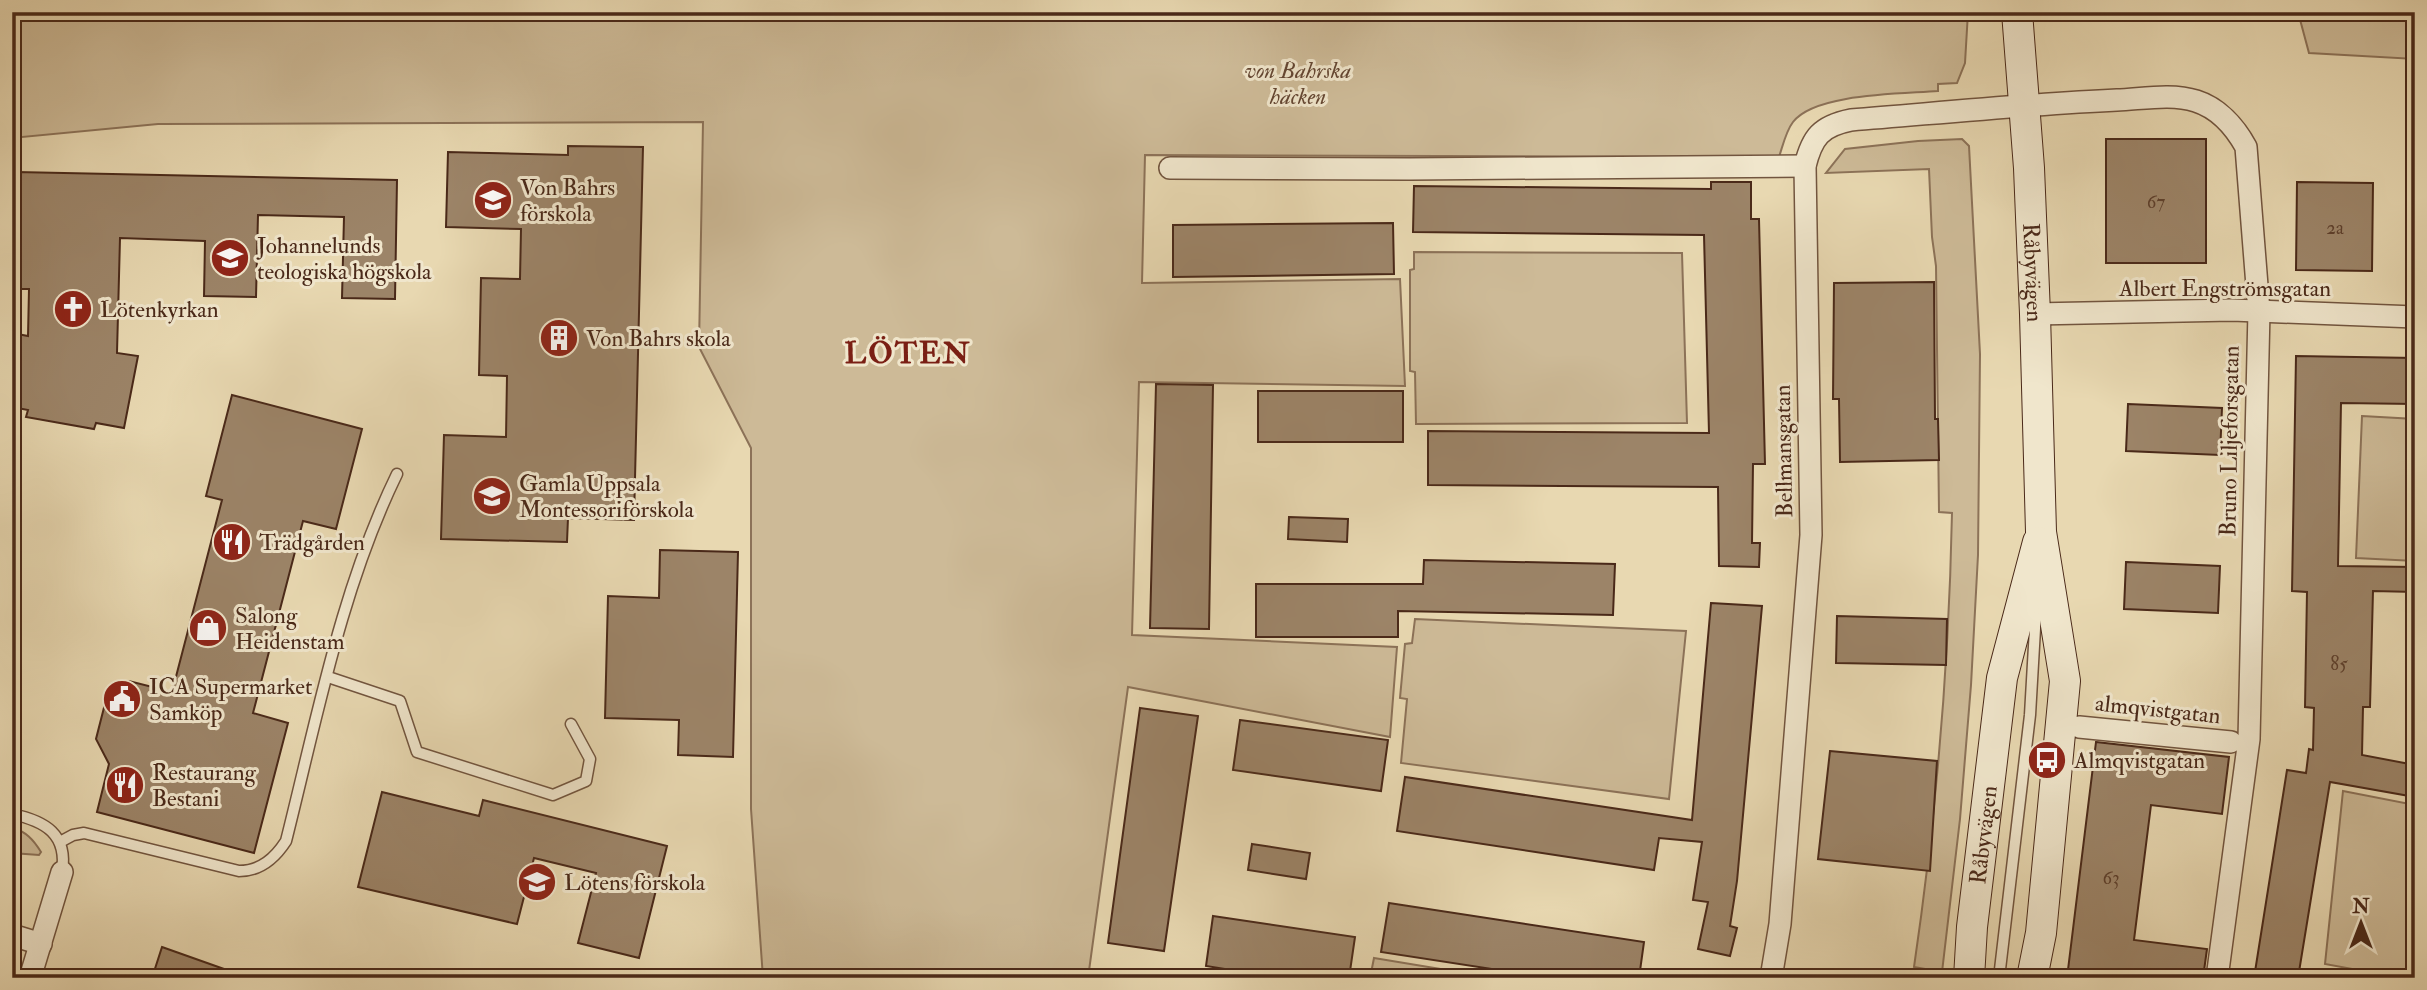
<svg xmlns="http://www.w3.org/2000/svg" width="2427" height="990" font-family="'IM FELL Double Pica',serif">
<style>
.green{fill:#cdba97;stroke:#8c7258;stroke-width:2}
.building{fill:#9c8468;stroke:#4a2919;stroke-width:2}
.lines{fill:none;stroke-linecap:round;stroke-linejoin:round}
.service-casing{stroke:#72553f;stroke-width:13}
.minor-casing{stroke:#72553f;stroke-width:24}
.secondary-casing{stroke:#4a2919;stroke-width:32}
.service{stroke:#f0e6cc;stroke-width:10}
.minor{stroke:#f0e6cc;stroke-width:21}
.secondary{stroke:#f0e6cc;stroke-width:30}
.labels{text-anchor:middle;stroke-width:6;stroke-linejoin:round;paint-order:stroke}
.number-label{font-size:19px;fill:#5e402d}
.park-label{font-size:23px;font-style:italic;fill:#644632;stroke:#f0e6cc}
.poi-label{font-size:23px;fill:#4a2919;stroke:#f0e6cc;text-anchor:start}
.street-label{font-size:23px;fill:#4a2919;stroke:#f0e6cc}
.district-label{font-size:30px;font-weight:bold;letter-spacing:2px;fill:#7a1f14;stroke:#f0e6cc}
</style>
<rect width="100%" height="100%" fill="#e8d8b1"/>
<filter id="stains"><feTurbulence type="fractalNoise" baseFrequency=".00286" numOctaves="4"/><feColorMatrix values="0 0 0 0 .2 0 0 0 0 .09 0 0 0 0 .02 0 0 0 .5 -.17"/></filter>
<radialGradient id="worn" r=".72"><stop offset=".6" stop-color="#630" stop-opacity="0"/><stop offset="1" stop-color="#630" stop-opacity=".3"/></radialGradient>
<g class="green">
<path d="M12,12H1968L1965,63L1957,83L1938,84V91C1903,94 1815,93 1793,122C1786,131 1783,145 1779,157L1145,155L1142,283L1400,279L1405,386L1139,382L1132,635L1397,647L1390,737L1128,687L1088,978H763L751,809V448L699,347L703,122L158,124L12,138Z"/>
<polygon points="2298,12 2415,12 2415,59 2309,53"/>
<path d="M1962,139L1969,146L1980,354L1978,555L1971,685L1960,819L1942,972L1914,967C1936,817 1949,665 1952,513L1939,512L1936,266L1932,237L1929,169L1826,173L1845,149L1918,141Z"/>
<polygon points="1414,252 1682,253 1687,423 1416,424 1415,372 1410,371 1410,270 1414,269"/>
<polygon points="2362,416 2415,419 2415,561 2356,558"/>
<polygon points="1415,619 1686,631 1669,799 1401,763 1407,699 1400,698 1405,644 1412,643"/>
<polygon points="2343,791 2415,805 2415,978 2401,978 2325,964"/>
<path d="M12,827C26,832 33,839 41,852L39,855L12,853Z"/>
<polygon points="1374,958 1495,978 1370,978"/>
</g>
<g class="building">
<rect x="2106" y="139" width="100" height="124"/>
<polygon points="568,146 643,147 634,520 568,518 567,542 441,539 444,435 506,437 507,376 479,375 481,278 520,279 521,229 446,227 448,152 568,155"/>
<polygon points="16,172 397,180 395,299 342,298 344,217 258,215 256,297 204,296 205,241 120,238 117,353 138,356 124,428 96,423 94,429 26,417 28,410 12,407 12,333 28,336 29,289 14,289"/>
<polygon points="1711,182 1751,182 1751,219 1759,219 1765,464 1753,464 1752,543 1760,543 1759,567 1719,566 1718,487 1428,485 1428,431 1709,433 1704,235 1413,232 1414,186 1711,189"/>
<polygon points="2297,182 2373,183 2372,271 2296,270"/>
<polygon points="1393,223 1394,274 1173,277 1173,225"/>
<polygon points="1934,282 1935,419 1938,419 1939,460 1840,462 1839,399 1833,399 1834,283"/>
<polygon points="2296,356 2415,358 2415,404 2341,403 2338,566 2415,567 2415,592 2373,591 2370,707 2363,707 2362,755 2415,765 2415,797 2330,782 2298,978 2254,978 2287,770 2306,773 2309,749 2313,750 2314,708 2305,707 2307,592 2292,591"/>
<polygon points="1156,384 1213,385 1209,629 1150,628"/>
<rect x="1258" y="391" width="145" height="51"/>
<polygon points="232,395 362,429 336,529 303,521 253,713 288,723 254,853 97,812 109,764 96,739 108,692 129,681 172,692 222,500 206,496"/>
<polygon points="2128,404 2222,408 2220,455 2126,451"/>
<polygon points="1289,517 1348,519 1347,542 1288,539"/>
<polygon points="660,550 738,552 733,757 678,755 679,720 605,718 608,596 659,598"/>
<polygon points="1424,560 1615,564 1613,615 1398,611 1398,637 1256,637 1256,584 1423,584"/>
<polygon points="2126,562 2220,566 2218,613 2124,609"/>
<polygon points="1711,603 1762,606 1737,881 1730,926 1737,928 1730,956 1698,949 1708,902 1693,900 1702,842 1659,838 1654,870 1397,831 1405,777 1692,820"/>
<polygon points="1837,616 1947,619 1946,665 1836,663"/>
<polygon points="1140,708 1198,716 1164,951 1108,943"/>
<polygon points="1240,720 1388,740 1381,791 1233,770"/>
<polygon points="2096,742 2229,757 2222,814 2151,805 2134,940 2207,949 2203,978 2067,978"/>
<polygon points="1830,751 1937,761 1930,871 1818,859"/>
<polygon points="382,792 479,816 483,800 667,846 639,958 578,943 596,873 534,858 517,924 358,887"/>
<polygon points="1252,844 1310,853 1306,879 1248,870"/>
<polygon points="1389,903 1644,942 1639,978 1550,978 1381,952"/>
<polygon points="1213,916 1355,937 1349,978 1282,978 1206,966"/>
<polygon points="162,947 241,975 241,978 152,978"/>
</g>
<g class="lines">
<g class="service-casing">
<g id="service">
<polyline points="328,677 400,701 417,752 553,795 586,781 590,759 571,724"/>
<path d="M12,814C45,821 68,834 62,872"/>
<path d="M60,842L73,835L84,833L239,871C261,871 275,858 286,841C317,718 341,589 397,474"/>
<polyline points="1999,978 2030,715 2037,594"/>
</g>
</g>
<g class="minor-casing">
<g id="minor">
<polyline points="1170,168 1410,169 1805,166"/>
<polyline points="2035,314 2232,310 2415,317"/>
<polyline points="2079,727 2231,742"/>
<polyline points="12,935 41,944"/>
<polyline points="30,978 62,872"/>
<path d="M1771,978L1780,924L1811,535L1805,166C1812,137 1821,126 1851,120C1939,113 2028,104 2117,100C2142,99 2172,93 2196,101C2218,108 2235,127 2246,147L2259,311L2249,739L2217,978"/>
</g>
</g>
<g class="secondary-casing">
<g id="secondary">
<path id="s1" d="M2017,12L2029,168L2035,314L2041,532L2065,681L2041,933L2032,978"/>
<path id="s2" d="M1969,978L1972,927L2002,678L2038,542"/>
</g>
</g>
<use href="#service" class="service"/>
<use href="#minor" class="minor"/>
<use href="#secondary" class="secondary"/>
</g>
<defs>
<g id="school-disc" transform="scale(2.0125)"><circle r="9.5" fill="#8f2418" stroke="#f0e6cc"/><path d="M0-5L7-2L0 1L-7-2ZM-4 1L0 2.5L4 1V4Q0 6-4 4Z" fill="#fff"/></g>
<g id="university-disc" transform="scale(2.0125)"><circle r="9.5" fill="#8f2418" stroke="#f0e6cc"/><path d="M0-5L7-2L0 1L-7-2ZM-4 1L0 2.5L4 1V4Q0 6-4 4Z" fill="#fff"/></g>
<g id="church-disc" transform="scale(2.0125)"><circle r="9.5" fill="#8f2418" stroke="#f0e6cc"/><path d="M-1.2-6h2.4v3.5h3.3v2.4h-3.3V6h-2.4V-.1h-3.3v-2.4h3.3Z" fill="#fff"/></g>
<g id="building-disc" transform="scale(2.0125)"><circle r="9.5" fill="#8f2418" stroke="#f0e6cc"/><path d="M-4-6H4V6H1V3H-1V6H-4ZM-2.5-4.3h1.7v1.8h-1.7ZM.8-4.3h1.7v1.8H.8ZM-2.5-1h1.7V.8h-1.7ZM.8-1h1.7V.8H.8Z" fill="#fff"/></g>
<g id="restaurant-disc" transform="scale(2.0125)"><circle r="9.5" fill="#8f2418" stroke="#f0e6cc"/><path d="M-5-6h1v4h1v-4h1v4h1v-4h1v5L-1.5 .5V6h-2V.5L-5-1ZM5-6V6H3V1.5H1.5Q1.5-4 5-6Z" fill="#fff"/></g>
<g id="shop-disc" transform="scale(2.0125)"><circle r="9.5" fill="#8f2418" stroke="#f0e6cc"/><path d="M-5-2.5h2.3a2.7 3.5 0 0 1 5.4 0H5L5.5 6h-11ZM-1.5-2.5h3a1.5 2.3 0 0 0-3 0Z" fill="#fff"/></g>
<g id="civic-disc" transform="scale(2.0125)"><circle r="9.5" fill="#8f2418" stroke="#f0e6cc"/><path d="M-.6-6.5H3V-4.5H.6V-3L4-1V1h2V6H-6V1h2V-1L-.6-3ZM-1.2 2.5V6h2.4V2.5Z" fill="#fff"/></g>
<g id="bus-disc" transform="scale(2.0125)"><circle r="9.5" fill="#8f2418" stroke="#f0e6cc"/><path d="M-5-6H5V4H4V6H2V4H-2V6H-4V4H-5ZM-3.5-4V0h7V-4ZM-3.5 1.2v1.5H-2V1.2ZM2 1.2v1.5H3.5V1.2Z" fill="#fff"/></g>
</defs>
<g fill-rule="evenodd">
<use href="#school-disc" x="493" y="200"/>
<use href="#university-disc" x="230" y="258"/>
<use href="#church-disc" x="73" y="309"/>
<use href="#building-disc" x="559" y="338"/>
<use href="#school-disc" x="492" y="496"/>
<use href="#restaurant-disc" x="232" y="542"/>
<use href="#shop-disc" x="208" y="628"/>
<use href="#civic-disc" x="122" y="699"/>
<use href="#bus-disc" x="2047" y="760"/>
<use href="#restaurant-disc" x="125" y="785"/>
<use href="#school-disc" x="537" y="882"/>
</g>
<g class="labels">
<g class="number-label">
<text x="2156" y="208">67</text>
<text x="2335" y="234">2a</text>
<text x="2339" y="670">85</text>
<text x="2111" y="884">63</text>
</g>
<g class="park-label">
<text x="1298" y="78">von Bahrska<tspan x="1298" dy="26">häcken</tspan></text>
</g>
<g class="poi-label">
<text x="520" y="195">Von Bahrs<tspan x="520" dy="26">förskola</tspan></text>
<text x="257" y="253">Johannelunds<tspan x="257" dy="26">teologiska högskola</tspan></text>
<text x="100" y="317">Lötenkyrkan</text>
<text x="586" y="346">Von Bahrs skola</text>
<text x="519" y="491">Gamla Uppsala<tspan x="519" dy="26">Montessoriförskola</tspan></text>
<text x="259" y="550">Trädgården</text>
<text x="235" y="623">Salong<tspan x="235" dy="26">Heidenstam</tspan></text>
<text x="149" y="694">ICA Supermarket<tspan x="149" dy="26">Samköp</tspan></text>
<text x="2074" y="768">Almqvistgatan</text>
<text x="152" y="780">Restaurang<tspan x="152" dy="26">Bestani</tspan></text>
<text x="564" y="890">Lötens förskola</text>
</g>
<g class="street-label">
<text dy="8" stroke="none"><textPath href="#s1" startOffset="261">Råbyvägen</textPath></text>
<text x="2225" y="296">Albert Engströmsgatan</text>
<text transform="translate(2229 441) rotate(-89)" y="8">Bruno Liljeforsgatan</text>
<text transform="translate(1783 451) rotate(-91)" y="8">Bellmansgatan</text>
<text transform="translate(2158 709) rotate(6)" y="8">almqvistgatan</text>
<text dy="8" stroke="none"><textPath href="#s2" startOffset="144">Råbyvägen</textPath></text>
</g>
<g class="district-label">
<text x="908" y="363">LÖTEN</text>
</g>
</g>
<rect width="2427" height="990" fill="none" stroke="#e8d8b1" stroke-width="42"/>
<rect x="14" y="14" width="2399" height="962" fill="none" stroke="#4a2919" stroke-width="3.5"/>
<rect x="21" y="21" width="2385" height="948" fill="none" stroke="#4a2919" stroke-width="2"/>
<g transform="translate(2361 923)" stroke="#f0e6cc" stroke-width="5" paint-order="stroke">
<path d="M0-5L12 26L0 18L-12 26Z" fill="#4a2919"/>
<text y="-10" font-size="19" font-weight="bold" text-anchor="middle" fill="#4a2919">N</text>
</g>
<rect width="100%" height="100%" filter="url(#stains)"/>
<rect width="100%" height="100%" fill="url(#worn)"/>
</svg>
